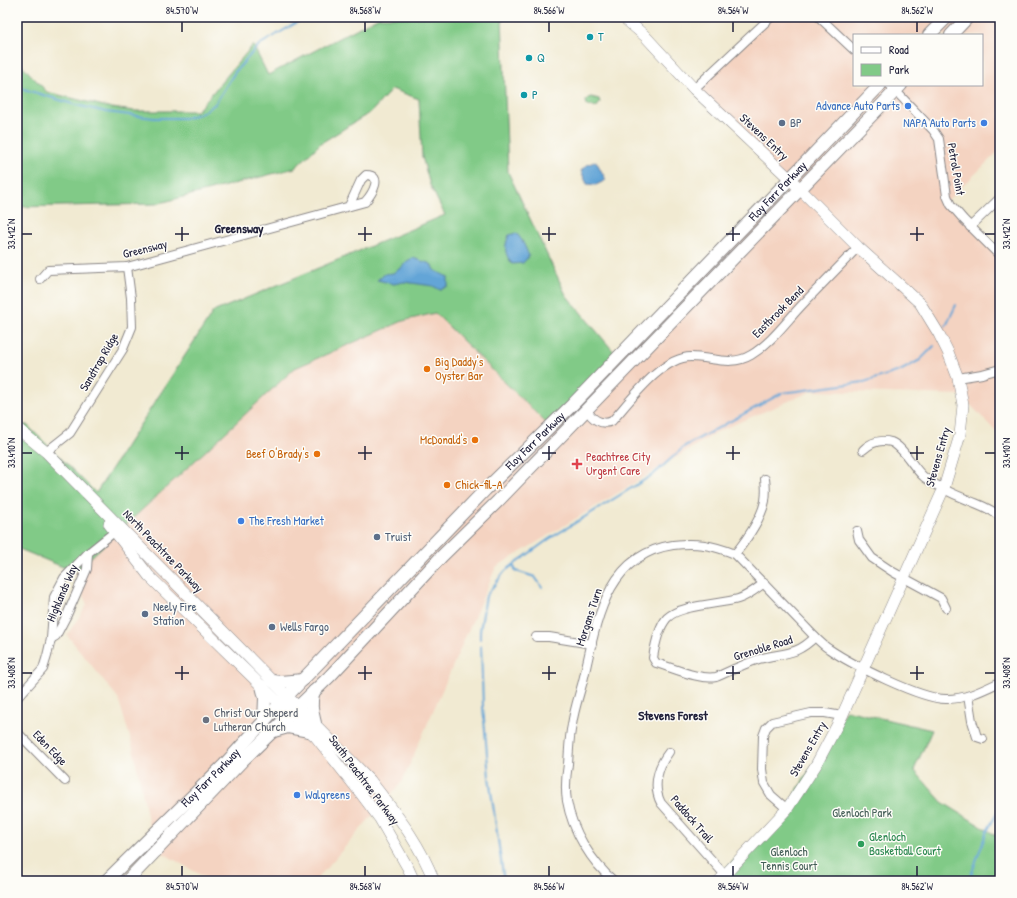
<svg xmlns="http://www.w3.org/2000/svg" width="1017" height="898" font-family="'Patrick Hand',sans-serif">
<style>
.built{fill:#f4d3c1;fill-rule:evenodd}
.green{fill:#81ca87;stroke:#527661}
.water{fill:#63a5d7;stroke:#426489}
.lines{fill:none;stroke-linecap:round;stroke-linejoin:round}
.stream{stroke:#63a5d7;stroke-width:2}
.street-casing{stroke:#8a8686;stroke-width:10}
.secondary-casing{stroke:#8a8686;stroke-width:12}
.primary-casing{stroke:#8a8686;stroke-width:14}
.street{stroke:#fff;stroke-width:8}
.secondary{stroke:#fff;stroke-width:11}
.primary{stroke:#fff;stroke-width:12}
.ticks{fill:none;stroke:#22223b;stroke-width:1.5}
.culture-dot{fill:#0f9aa8;stroke:#fdfcf7;stroke-width:1.5}
.shop-dot{fill:#3f7fe0;stroke:#fdfcf7;stroke-width:1.5}
.service-dot{fill:#5c6f8a;stroke:#fdfcf7;stroke-width:1.5}
.food-dot{fill:#e8710a;stroke:#fdfcf7;stroke-width:1.5}
.health-dot{fill:#e0444e;stroke:#fdfcf7;stroke-width:1.5}
.worship-dot{fill:#6b7280;stroke:#fdfcf7;stroke-width:1.5}
.leisure-dot{fill:#2e9e5b;stroke:#fdfcf7;stroke-width:1.5}
.labels{text-anchor:middle;stroke-width:3;stroke-linejoin:round;paint-order:stroke}
.culture-label{font-size:12px;fill:#0d838f;stroke:#fdfcf7;text-anchor:start}
.shop-label{font-size:12px;fill:#366cbe;stroke:#fdfcf7;text-anchor:end}
.service-label{font-size:12px;fill:#4e5e75;stroke:#fdfcf7;text-anchor:start}
.street-label{font-size:12px;fill:#22223b;stroke:#fdfcf7}
.food-label{font-size:12px;fill:#c56008;stroke:#fdfcf7;text-anchor:start}
.health-label{font-size:12px;fill:#be3a42;stroke:#fdfcf7;text-anchor:start}
.worship-label{font-size:12px;fill:#5b616d;stroke:#fdfcf7;text-anchor:start}
.park-label{font-size:12px;fill:#435d56;stroke:#fdfcf7}
.leisure-label{font-size:12px;fill:#27864d;stroke:#fdfcf7;text-anchor:start}
.neighbourhood-label{font-size:13px;font-weight:bold;fill:#22223b;stroke:#fdfcf7}
.neatline{fill:none;stroke:#22223b;stroke-width:1.5}
.ticks-label{font-size:10px;text-anchor:middle;fill:#22223b}
</style>
<rect width="100%" height="100%" fill="#fdfcf7"/>
<filter id="ink" filterUnits="userSpaceOnUse"><feTurbulence type="fractalNoise" baseFrequency=".025" numOctaves="2"/><feDisplacementMap in="SourceGraphic" scale="8" xChannelSelector="R" yChannelSelector="G"/><feConvolveMatrix kernelMatrix="1 2 1 2 8 2 1 2 1" color-interpolation-filters="sRGB"/></filter>
<filter id="wash" filterUnits="userSpaceOnUse"><feTurbulence type="fractalNoise" baseFrequency=".012" numOctaves="4" result="noise"/><feDisplacementMap in="SourceGraphic" scale="16" xChannelSelector="R" yChannelSelector="G"/><feGaussianBlur stdDeviation="0.9" result="paint"/><feColorMatrix in="noise" values="0 0 0 0 0 0 0 0 0 0 0 0 0 0 0 0 0 1.4 0 .05"/><feComposite in="paint" operator="in"/></filter>
<g filter="url(#wash)">
<rect width="100%" height="100%" fill="#f1ead2"/>
<path class="built" d="M771,17H1000V150L946,202L994,247L1000,241V436L961,395L812,391L721,430L496,567L402,782L315,881H211L154,848L132,744L118,698L67,635L87,605L75,572L295,368L403,321L435,313L550,427L706,262L791,189L722,111L694,89ZM854,35H982V85H854Z"/>
<g class="green">
<polygon points="379,17 502,17 508,172 566,295 615,353 550,427 435,313 403,321 295,368 75,572 17,548 17,426 27,425 96,493 213,312 445,215 430,185 422,157 419,99 392,89 371,112 321,143 295,168 156,204 17,207 17,60 47,92 112,108 134,111 197,111 253,45 268,75"/>
<polygon points="591,97 599,99 600,102 597,107 587,105 586,101 588,98"/>
<polygon points="846,710 932,730 914,770 942,802 1000,838 1000,881 712,881 782,815"/>
</g>
<g class="water">
<polygon points="596,161 606,180 596,185 587,184 581,171 585,166"/>
<path d="M516,233C523,240 525,247 529,256L523,263L512,264C504,253 504,247 509,235Z"/>
<polygon points="413,258 431,264 434,270 448,277 448,286 440,290 433,286 404,282 394,284 377,280 385,274 393,273 401,268 407,261"/>
</g>
<g class="lines">
<g class="stream">
<polyline points="17,87 76,105 106,112 154,118 186,118 202,113 215,104 235,72 259,45 306,17"/>
<polyline points="946,326 956,305"/>
<polyline points="513,565 516,571 535,577 542,587"/>
<polyline points="480,639 480,631 486,596 505,571 549,539 654,474 685,446 782,393 864,382 900,371 920,360 934,346"/>
<polyline points="481,646 483,707 489,777 504,881"/>
<polyline points="969,881 986,833 1000,808"/>
</g>
</g>
</g>
<g filter="url(#ink)">
<g class="lines">
<g class="street-casing">
<g id="street">
<polyline points="819,17 854,50"/>
<polyline points="890,85 933,130 939,139 947,196 951,205 964,220 1000,256"/>
<polyline points="694,89 771,17"/>
<polyline points="970,227 1000,198"/>
<path d="M40,279L48,270L127,267L365,202C372,194 384,175 366,175L361,180L349,206"/>
<polyline points="958,378 982,374 1000,369"/>
<path d="M587,409C591,419 602,426 612,421C631,400 662,357 691,357C712,357 731,367 751,355C771,343 785,323 801,306C820,286 839,267 858,247"/>
<path d="M863,450C870,443 880,439 891,442C904,447 913,468 924,477C937,487 953,494 968,500C979,505 991,508 1000,517"/>
<polyline points="46,452 70,433 123,349 132,327 131,298 127,267"/>
<polyline points="857,531 859,540 872,558 893,572 941,598 946,608"/>
<path d="M735,554C747,539 761,520 765,501C766,494 766,486 765,479"/>
<path d="M764,583C756,589 748,596 738,599C721,604 679,605 667,618C659,627 655,645 653,658L656,663C674,668 698,680 716,677C730,671 744,664 759,659C783,652 795,657 815,637"/>
<polyline points="536,637 549,637 592,644"/>
<polyline points="51,639 56,636 67,615 87,569 88,553"/>
<polyline points="968,696 972,721 977,737 983,739"/>
<polyline points="17,698 43,669 47,656 51,639 54,597 64,578 88,553 118,529"/>
<polyline points="17,732 65,781"/>
<path d="M669,752C658,766 652,786 661,803L725,875"/>
<polyline points="787,809 771,795 764,783 762,769 763,736 766,728 772,722 811,713 825,713 842,716"/>
<path d="M614,881C591,862 572,830 567,801C565,789 566,776 568,764C569,751 569,738 572,725C574,710 579,696 583,681C596,626 604,555 673,545C696,542 713,545 735,554L815,637C819,641 824,646 829,649C851,664 922,700 947,699C966,699 983,690 1000,682"/>
</g>
</g>
<g class="secondary-casing">
<g id="secondary">
<polyline points="623,17 645,36 694,89 790,179 858,247 920,303 939,334 948,352 958,378 963,405 960,435 944,488 842,716 816,765 787,809 719,881"/>
<path d="M17,428L46,452L370,780C395,813 419,841 434,881"/>
<polyline points="109,524 149,576 280,704 316,737 359,791 380,819 408,868 414,881"/>
</g>
</g>
<g class="primary-casing">
<g id="primary">
<polyline points="929,35 947,17"/>
<polyline points="951,35 968,17"/>
<polyline points="272,681 280,682 303,680"/>
<polyline points="262,686 265,698 264,721"/>
<path d="M314,691C310,703 312,711 315,723"/>
<polyline points="274,731 288,727 309,731"/>
<path id="s1" d="M106,881L224,765L287,696L485,490L572,405L880,85"/>
<polyline points="127,881 243,760 330,676 442,556 498,501 901,85"/>
</g>
</g>
<use href="#street" class="street"/>
<use href="#secondary" class="secondary"/>
<use href="#primary" class="primary"/>
</g>
</g>
<path class="ticks" d="M182,22V32M365,22V32M549,22V32M733,22V32M917,22V32M182,227V241M365,227V241M549,227V241M733,227V241M917,227V241M22,234H32M175,234H189M358,234H372M542,234H556M726,234H740M910,234H924M985,234H995M182,446V460M365,446V460M549,446V460M733,446V460M917,446V460M22,453H32M175,453H189M358,453H372M542,453H556M726,453H740M910,453H924M985,453H995M182,666V680M365,666V680M549,666V680M733,666V680M917,666V680M22,673H32M175,673H189M358,673H372M542,673H556M726,673H740M910,673H924M985,673H995M182,866V876M365,866V876M549,866V876M733,866V876M917,866V876"/>
<g class="culture-dot">
<circle cx="590" cy="37" r="4"/>
<circle cx="529" cy="58" r="4"/>
<circle cx="524" cy="95" r="4"/>
</g>
<g class="shop-dot">
<circle cx="908" cy="106" r="4"/>
<circle cx="984" cy="123" r="4"/>
<circle cx="241" cy="521" r="4"/>
<circle cx="297" cy="795" r="4"/>
</g>
<g class="service-dot">
<circle cx="782" cy="123" r="4"/>
<circle cx="377" cy="537" r="4"/>
<circle cx="145" cy="614" r="4"/>
<circle cx="272" cy="627" r="4"/>
</g>
<g class="food-dot">
<circle cx="427" cy="369" r="4"/>
<circle cx="475" cy="440" r="4"/>
<circle cx="317" cy="454" r="4"/>
<circle cx="447" cy="485" r="4"/>
</g>
<path class="health-dot" d="M575 458h4v4h4v4h-4v4h-4v-4h-4v-4h4z"/>
<circle class="worship-dot" cx="206" cy="720" r="4"/>
<circle class="leisure-dot" cx="861" cy="844" r="4"/>
<g class="labels">
<g class="culture-label">
<text x="598" y="41">T</text>
<text x="537" y="62">Q</text>
<text x="532" y="99">P</text>
</g>
<g class="shop-label">
<text x="900" y="110">Advance Auto Parts</text>
<text x="976" y="127">NAPA Auto Parts</text>
<text x="249" y="525" text-anchor="start">The Fresh Market</text>
<text x="305" y="799" text-anchor="start">Walgreens</text>
</g>
<g class="service-label">
<text x="790" y="127">BP</text>
<text x="385" y="541">Truist</text>
<text x="153" y="611">Neely Fire<tspan x="153" dy="14">Station</tspan></text>
<text x="280" y="631">Wells Fargo</text>
</g>
<g class="street-label">
<text transform="translate(764 137) rotate(43)" y="4">Stevens Entry</text>
<text transform="translate(956 169) rotate(80)" y="4">Petrol Point</text>
<text dy="4" stroke="none"><textPath href="#s1" startOffset="963">Floy Farr Parkway</textPath></text>
<text transform="translate(145 249) rotate(-14)" y="4">Greensway</text>
<text transform="translate(778 312) rotate(-45)" y="4">Eastbrook Bend</text>
<text transform="translate(99 362) rotate(-60)" y="4">Sandtrap Ridge</text>
<text dy="4" stroke="none"><textPath href="#s1" startOffset="615">Floy Farr Parkway</textPath></text>
<text transform="translate(938 457) rotate(-74)" y="4">Stevens Entry</text>
<text transform="translate(163 551) rotate(46)" y="4">North Peachtree Parkway</text>
<text transform="translate(62 593) rotate(-67)" y="4">Highlands Way</text>
<text transform="translate(589 617) rotate(-72)" y="4">Morgans Turn</text>
<text transform="translate(763 648) rotate(-17)" y="4">Grenoble Road</text>
<text transform="translate(50 748) rotate(46)" y="4">Eden Edge</text>
<text transform="translate(808 749) rotate(-60)" y="4">Stevens Entry</text>
<text dy="4" stroke="none"><textPath href="#s1" startOffset="147">Floy Farr Parkway</textPath></text>
<text transform="translate(364 780) rotate(53)" y="4">South Peachtree Parkway</text>
<text transform="translate(692 819) rotate(49)" y="4">Paddock Trail</text>
</g>
<g class="food-label">
<text x="435" y="366">Big Daddy's<tspan x="435" dy="14">Oyster Bar</tspan></text>
<text x="467" y="444" text-anchor="end">McDonald's</text>
<text x="309" y="458" text-anchor="end">Beef O'Brady's</text>
<text x="455" y="489">Chick-fil-A</text>
</g>
<g class="health-label">
<text x="586" y="461">Peachtree City<tspan x="586" dy="14">Urgent Care</tspan></text>
</g>
<g class="worship-label">
<text x="214" y="717">Christ Our Sheperd<tspan x="214" dy="14">Lutheran Church</tspan></text>
</g>
<g class="park-label">
<text x="862" y="817">Glenloch Park</text>
<text x="789" y="856">Glenloch<tspan x="789" dy="14">Tennis Court</tspan></text>
</g>
<g class="leisure-label">
<text x="869" y="841">Glenloch<tspan x="869" dy="14">Basketball Court</tspan></text>
</g>
<g class="neighbourhood-label">
<text x="239" y="233">Greensway</text>
<text x="673" y="720">Stevens Forest</text>
</g>
</g>
<rect width="1017" height="898" fill="none" stroke="#fdfcf7" stroke-width="44"/>
<rect x="853" y="34" width="130" height="52" fill="#fdfcf7" stroke="#a5a5ac"/>
<rect x="861" y="47" width="20" height="6" fill="#ffffff" stroke="#a5a5ac"/>
<text x="889" y="54" font-size="12" fill="#22223b">Road</text>
<rect x="861" y="64" width="20" height="12" fill="#81ca87" stroke="#a5a5ac"/>
<text x="889" y="74" font-size="12" fill="#22223b">Park</text>
<rect x="22" y="22" width="973" height="854" class="neatline"/>
<g class="ticks-label">
<text x="182" y="14">84.570°W</text>
<text x="365" y="14">84.568°W</text>
<text x="549" y="14">84.566°W</text>
<text x="733" y="14">84.564°W</text>
<text x="917" y="14">84.562°W</text>
<text transform="translate(11 234) rotate(-90)" y="4">33.412°N</text>
<text transform="translate(1006 234) rotate(-90)" y="4">33.412°N</text>
<text transform="translate(11 453) rotate(-90)" y="4">33.410°N</text>
<text transform="translate(1006 453) rotate(-90)" y="4">33.410°N</text>
<text transform="translate(11 673) rotate(-90)" y="4">33.408°N</text>
<text transform="translate(1006 673) rotate(-90)" y="4">33.408°N</text>
<text x="182" y="890">84.570°W</text>
<text x="365" y="890">84.568°W</text>
<text x="549" y="890">84.566°W</text>
<text x="733" y="890">84.564°W</text>
<text x="917" y="890">84.562°W</text>
</g>
</svg>
